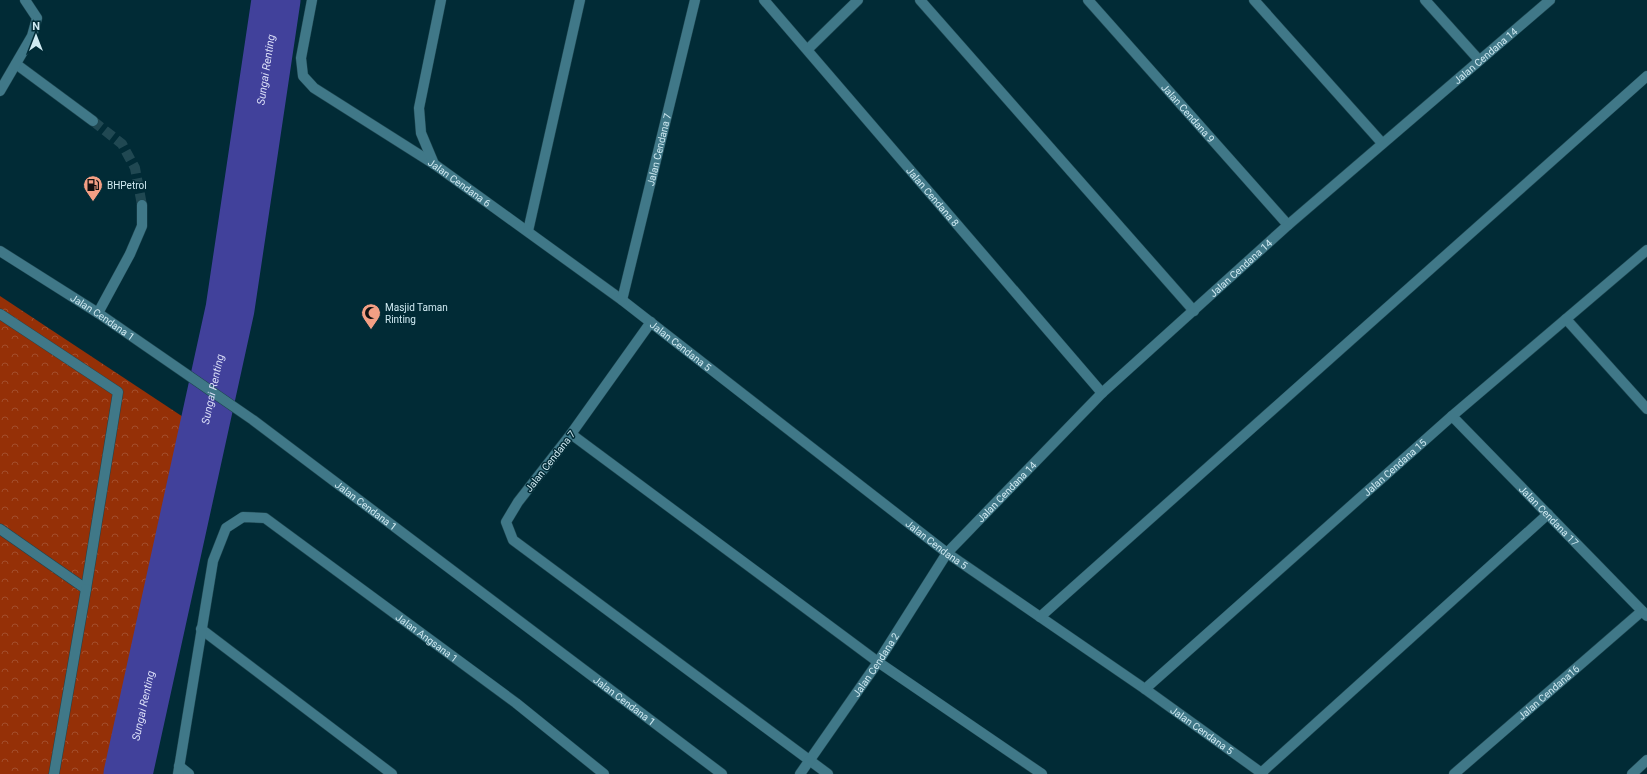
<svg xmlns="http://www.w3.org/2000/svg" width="1647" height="774" font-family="Roboto,sans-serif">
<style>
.forest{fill:url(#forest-crowns)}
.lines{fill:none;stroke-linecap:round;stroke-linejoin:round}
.river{stroke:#41419b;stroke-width:49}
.minor-tunnel{stroke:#204852;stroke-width:10;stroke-dasharray:10 5;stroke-linecap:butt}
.minor-casing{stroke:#1e4650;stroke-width:11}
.minor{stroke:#407888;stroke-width:10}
.labels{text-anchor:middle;stroke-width:3;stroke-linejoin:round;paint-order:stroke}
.street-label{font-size:10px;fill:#d0eaf2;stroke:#012b36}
.poi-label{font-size:10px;fill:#d0eaf2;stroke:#012b36;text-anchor:start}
.water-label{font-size:11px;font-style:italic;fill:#dbdff8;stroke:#012b36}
</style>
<defs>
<pattern id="forest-crowns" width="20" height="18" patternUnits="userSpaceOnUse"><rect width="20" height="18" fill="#953007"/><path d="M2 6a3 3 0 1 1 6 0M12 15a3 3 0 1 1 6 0" fill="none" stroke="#a34e2c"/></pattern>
</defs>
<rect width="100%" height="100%" fill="#012b36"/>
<polygon class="forest" points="0,296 224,444 151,774 0,774"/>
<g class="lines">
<path class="river" id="s1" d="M128,774L230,309L276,0"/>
<polyline class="minor-tunnel" points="93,121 122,144 135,168 142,205"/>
<g class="minor-casing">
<g id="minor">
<path id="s2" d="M312,0L301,58L303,76L314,88L434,164L622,300L947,553L1145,689L1263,774"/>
<path id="s3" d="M764,0L1102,393"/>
<polyline points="920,0 1194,311"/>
<path id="s4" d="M1088,0L1288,225"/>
<polyline points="1254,0 1382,143"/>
<polyline points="1425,0 1479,60"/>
<polyline points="808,49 858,0"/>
<polyline points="16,64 93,121"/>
<polyline points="0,91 32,36 37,18 25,0"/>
<polyline points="434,164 421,133 419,108 441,0"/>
<polyline points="528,231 580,0"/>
<path id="s5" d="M0,251L98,313L253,420L722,774"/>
<path id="s6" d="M622,300L695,0"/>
<polyline points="98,313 130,254 142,226 142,205"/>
<polyline points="0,314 118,392 86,589 0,529"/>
<polyline points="1566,319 1647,409"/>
<polyline points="651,322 571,434 518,502 506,522 513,540 828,774"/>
<path id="s7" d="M1452,416L1647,616"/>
<polyline points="571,434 878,662 1042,774"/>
<polyline points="1040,617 1647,76"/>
<polyline points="201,629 392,774"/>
<path id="s8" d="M1145,689L1452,416L1647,250"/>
<polyline points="179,766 189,774"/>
<polyline points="1261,773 1548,514"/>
<polyline points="54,774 86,589"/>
<path id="s9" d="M178,774L213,561L226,528L243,517L265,518L516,703L604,774"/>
<path id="s10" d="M800,774L878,662L947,553L1102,393L1288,225L1550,0"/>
<path id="s11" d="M1454,774L1642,611"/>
<polyline points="1632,774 1647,760"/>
</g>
</g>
<use href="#minor" class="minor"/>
</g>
<defs>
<g id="fuel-pin" transform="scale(1)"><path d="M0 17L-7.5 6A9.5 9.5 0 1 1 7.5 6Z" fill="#f39f84" stroke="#012b36"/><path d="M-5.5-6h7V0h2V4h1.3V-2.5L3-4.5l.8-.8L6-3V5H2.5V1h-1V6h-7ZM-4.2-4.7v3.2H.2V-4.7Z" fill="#111"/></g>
<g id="mosque-pin" transform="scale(1)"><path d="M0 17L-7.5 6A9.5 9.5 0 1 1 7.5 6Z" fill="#f39f84" stroke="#012b36"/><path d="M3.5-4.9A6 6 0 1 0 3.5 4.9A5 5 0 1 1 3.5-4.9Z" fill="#111"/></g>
</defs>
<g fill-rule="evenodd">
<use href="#fuel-pin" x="93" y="185"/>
<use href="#mosque-pin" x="371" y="313"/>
</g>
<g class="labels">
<g class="street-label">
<text dy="4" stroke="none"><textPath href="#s10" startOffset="999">Jalan Cendana 14</textPath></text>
<text dy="4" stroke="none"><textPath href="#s4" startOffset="151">Jalan Cendana 9</textPath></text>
<text dy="4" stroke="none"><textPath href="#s6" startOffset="155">Jalan Cendana 7</textPath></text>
<text dy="4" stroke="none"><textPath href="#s2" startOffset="267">Jalan Cendana 6</textPath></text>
<text dy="4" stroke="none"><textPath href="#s3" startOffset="259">Jalan Cendana 8</textPath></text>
<text dy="4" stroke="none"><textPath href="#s10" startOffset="675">Jalan Cendana 14</textPath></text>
<text dy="4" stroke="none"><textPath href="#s5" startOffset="122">Jalan Cendana 1</textPath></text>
<text dy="4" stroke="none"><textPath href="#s2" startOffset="542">Jalan Cendana 5</textPath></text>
<text transform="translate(550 461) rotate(-52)" y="4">Jalan Cendana 7</text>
<text dy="4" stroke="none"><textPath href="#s8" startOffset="334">Jalan Cendana 15</textPath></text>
<text dy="4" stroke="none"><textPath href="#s10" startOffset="351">Jalan Cendana 14</textPath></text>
<text dy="4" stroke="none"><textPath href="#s5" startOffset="446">Jalan Cendana 1</textPath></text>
<text dy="4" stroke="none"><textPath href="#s7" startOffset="139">Jalan Cendana 17</textPath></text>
<text dy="4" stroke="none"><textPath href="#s2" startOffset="866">Jalan Cendana 5</textPath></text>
<text dy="4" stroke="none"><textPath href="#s9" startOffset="495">Jalan Angsana 1</textPath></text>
<text dy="4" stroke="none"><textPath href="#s10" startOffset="133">Jalan Cendana 2</textPath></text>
<text dy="4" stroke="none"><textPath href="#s11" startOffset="125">Jalan Cendana16</textPath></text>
<text dy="4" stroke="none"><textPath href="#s5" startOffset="770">Jalan Cendana 1</textPath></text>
<text dy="4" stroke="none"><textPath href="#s2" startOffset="1190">Jalan Cendana 5</textPath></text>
</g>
<g class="poi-label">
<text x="107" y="189">BHPetrol</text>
<text x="385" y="311">Masjid Taman<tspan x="385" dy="12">Rinting</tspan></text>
</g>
<g class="water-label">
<text dy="4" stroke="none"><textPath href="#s1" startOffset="718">Sungai Renting</textPath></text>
<text dy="4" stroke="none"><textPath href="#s1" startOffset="394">Sungai Renting</textPath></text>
<text dy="4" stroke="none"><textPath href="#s1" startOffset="70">Sungai Renting</textPath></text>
</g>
</g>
<g transform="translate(36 36)" stroke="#012b36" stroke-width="3" paint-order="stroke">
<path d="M0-3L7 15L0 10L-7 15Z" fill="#d0eaf2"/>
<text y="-6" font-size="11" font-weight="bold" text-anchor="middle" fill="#d0eaf2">N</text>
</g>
</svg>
